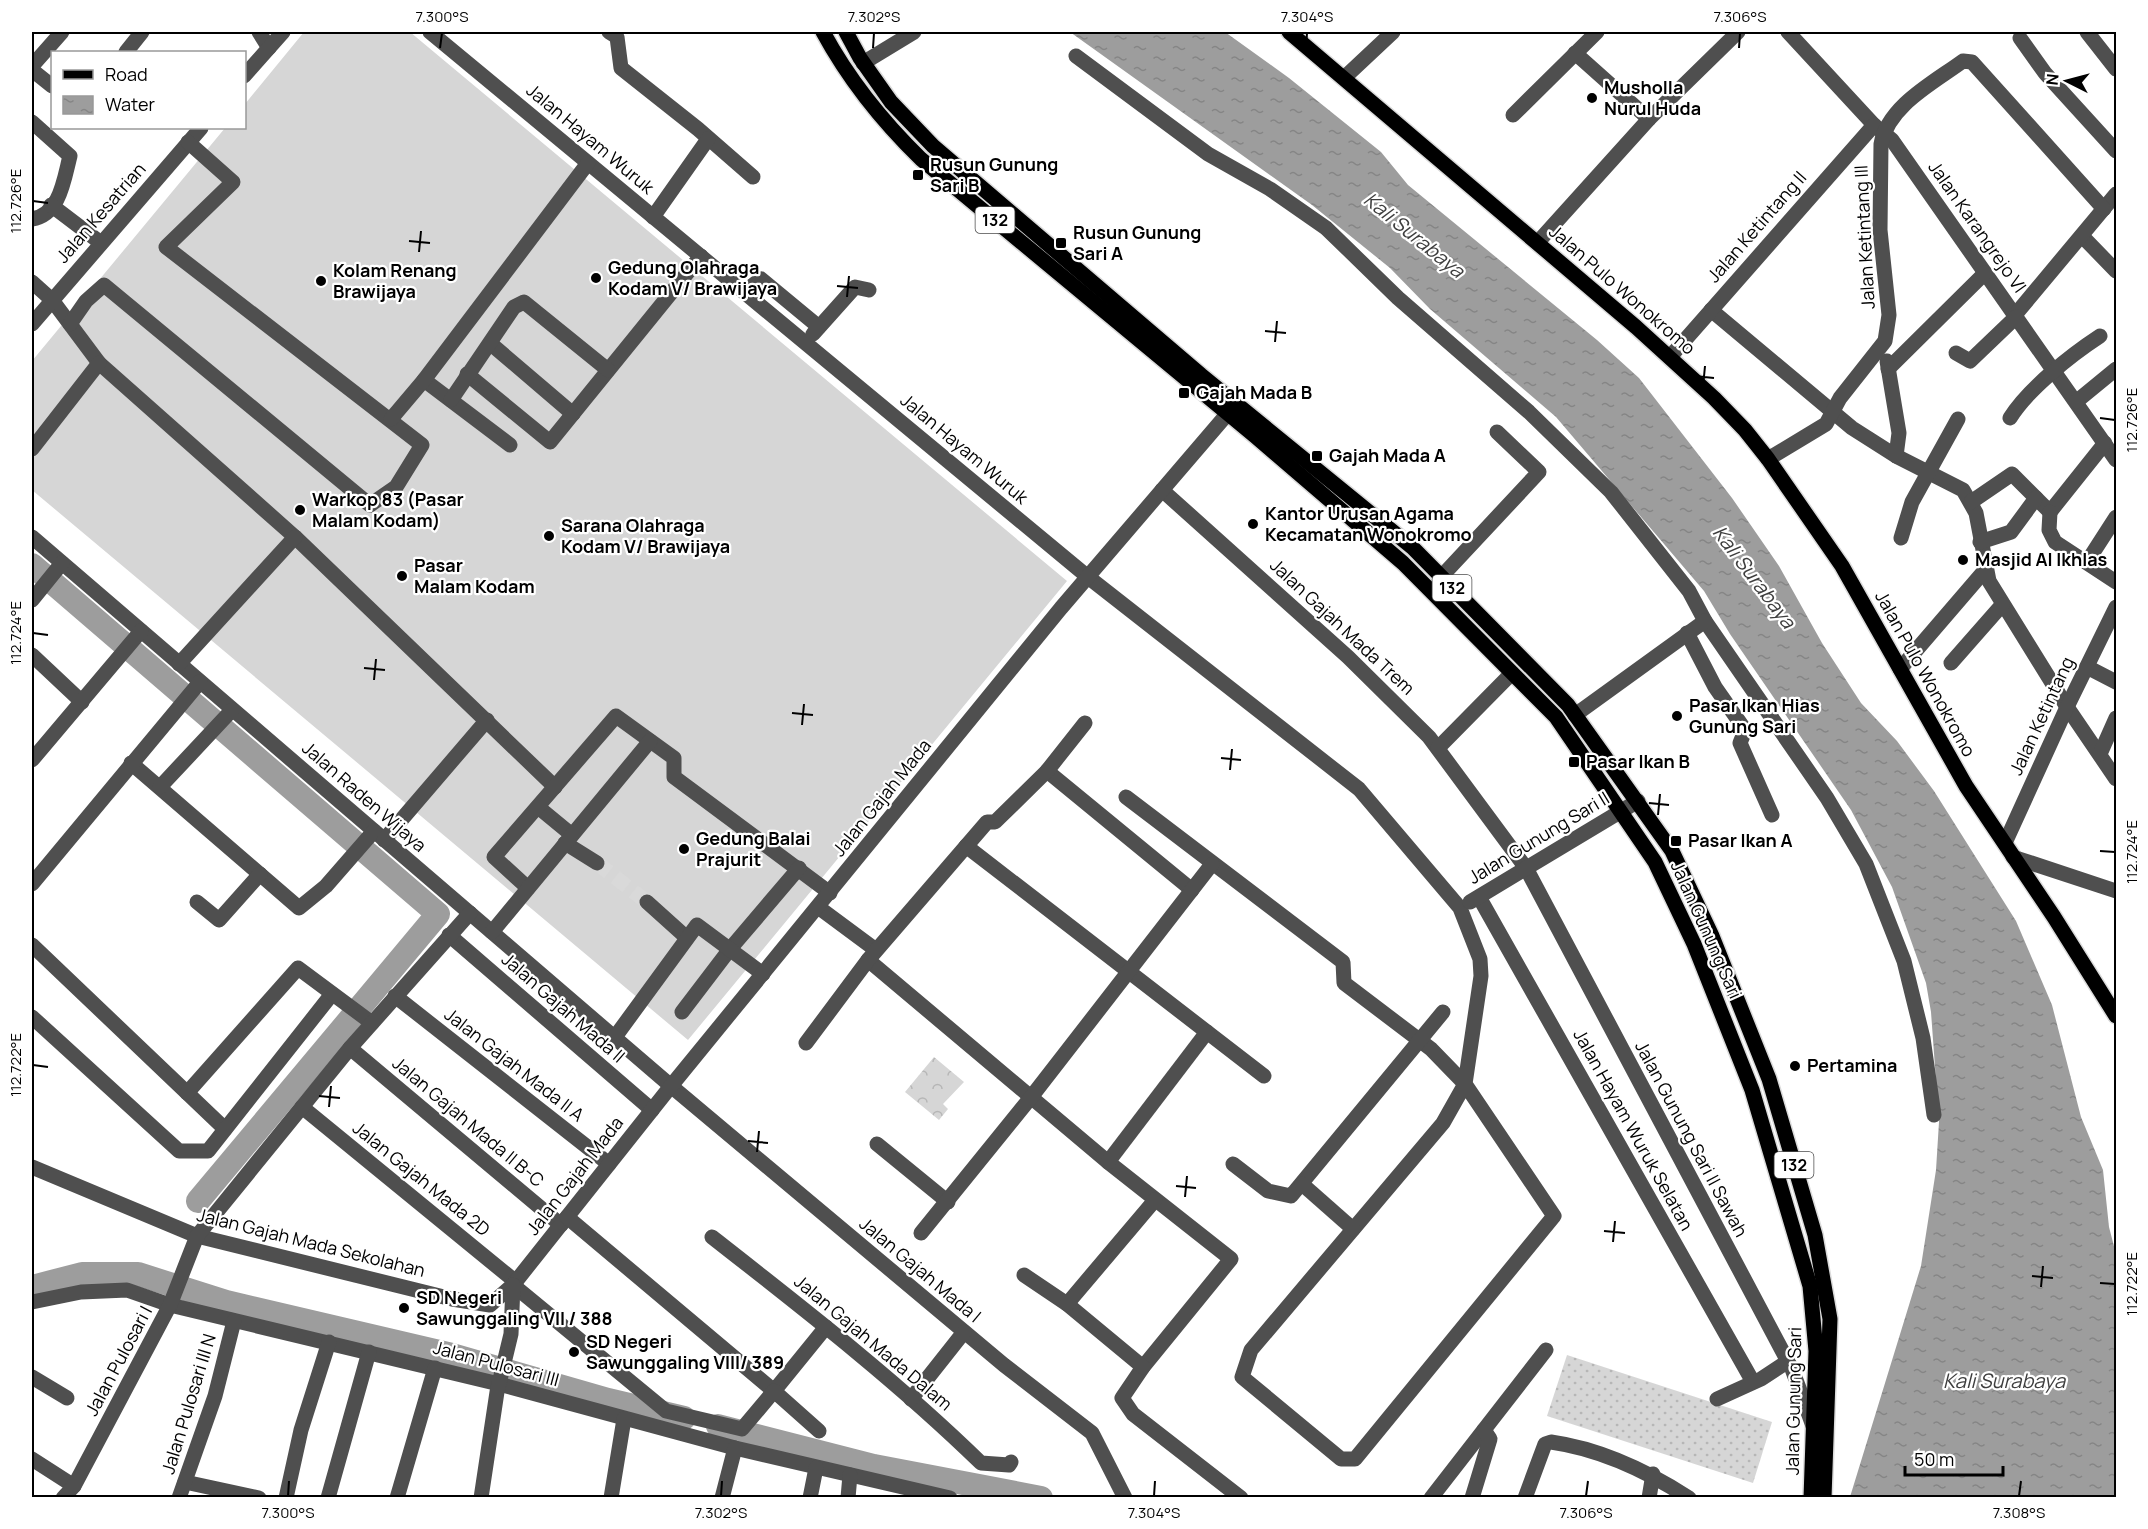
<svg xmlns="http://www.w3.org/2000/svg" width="2148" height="1529" font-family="Manrope,sans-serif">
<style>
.grass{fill:url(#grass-dots)}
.park{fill:url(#park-crowns)}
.pitch{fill:#d6d6d6}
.water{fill:url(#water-ripples)}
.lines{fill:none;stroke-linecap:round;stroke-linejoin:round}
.river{stroke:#9d9d9d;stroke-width:24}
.minor-tunnel{stroke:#d9d9d9;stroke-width:15;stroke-dasharray:15 8;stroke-linecap:butt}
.major-casing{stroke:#dbdbdb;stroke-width:18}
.minor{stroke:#4f4f4f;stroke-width:15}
.major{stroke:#000;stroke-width:15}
.ticks{fill:none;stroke:#000;stroke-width:2}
.poi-dot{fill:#000;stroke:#fff;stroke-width:2}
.labels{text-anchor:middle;stroke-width:4.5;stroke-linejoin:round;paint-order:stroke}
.shield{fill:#fff;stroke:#4c4c4c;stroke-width:1.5}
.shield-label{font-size:16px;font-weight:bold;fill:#000}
.poi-label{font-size:18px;font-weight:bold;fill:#000;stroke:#fff;text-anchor:start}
.street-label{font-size:18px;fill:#000;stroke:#fff}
.water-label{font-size:20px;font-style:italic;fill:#3e3e3e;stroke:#fff}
.neatline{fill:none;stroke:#000;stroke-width:2}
.ticks-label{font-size:15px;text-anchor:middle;fill:#000}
</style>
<defs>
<pattern id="grass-dots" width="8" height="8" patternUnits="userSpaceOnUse" patternTransform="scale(1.5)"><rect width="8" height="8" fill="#d6d6d6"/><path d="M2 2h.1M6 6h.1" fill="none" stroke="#b6b6b6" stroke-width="1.8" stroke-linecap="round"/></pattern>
<pattern id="park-crowns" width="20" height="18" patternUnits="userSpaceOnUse" patternTransform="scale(1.5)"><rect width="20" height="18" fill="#d6d6d6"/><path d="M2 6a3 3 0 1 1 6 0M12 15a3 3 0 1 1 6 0" fill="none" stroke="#b6b6b6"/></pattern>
<pattern id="water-ripples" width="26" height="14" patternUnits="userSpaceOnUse" patternTransform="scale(1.5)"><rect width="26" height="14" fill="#9d9d9d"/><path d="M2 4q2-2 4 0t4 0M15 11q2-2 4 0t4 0" fill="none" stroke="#858585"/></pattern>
</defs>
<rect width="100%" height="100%" fill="#fff"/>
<polygon class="grass" points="1567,1355 1772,1422 1753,1483 1547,1416"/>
<polygon class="park" points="934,1057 964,1082 943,1104 948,1109 939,1120 905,1092"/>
<polygon class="pitch" points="304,32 410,32 1067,581 688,1040 32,490 32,361 225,128 244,128 245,104"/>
<polygon class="water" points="1070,32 1225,32 1289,78 1381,152 1408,185 1597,340 1639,378 1732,498 1779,566 1822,643 1861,703 1897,741 1934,791 2016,921 2052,1005 2081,1117 2103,1170 2109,1227 2116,1254 2116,1497 1850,1497 1921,1266 1936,1170 1939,1122 1931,1012 1926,983 1892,887 1851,810 1730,634 1704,591 1556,417 1430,309 1390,268 1312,205"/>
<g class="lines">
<g class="river">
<polyline points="32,565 438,914 198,1201"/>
<polyline points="32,1287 82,1274 138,1274 226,1302 452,1355 608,1400 684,1418"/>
<polyline points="718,1426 874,1466 1041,1498"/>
</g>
<polyline class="minor-tunnel" points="597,863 647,902"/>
<g class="major-casing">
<g id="major">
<path d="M823,32C849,80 882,121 921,159L1255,436L1403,563L1556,717L1655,862L1694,944L1752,1090L1810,1286L1816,1351L1811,1498"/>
<polyline points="846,32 860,58 891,102 933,146 1201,375 1413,548 1568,705 1672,851 1712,936 1769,1079 1815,1235 1830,1319 1824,1498"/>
<polyline points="1289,32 1636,327 1714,398 1745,430 1768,459 1842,566 1966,786 2054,917 2116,1016"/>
</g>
</g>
<g class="minor">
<polyline points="259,32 269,48"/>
<polyline points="430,32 1088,577 1359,789 1460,908 1480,959 1481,976 1465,1084 1443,1123 1251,1350 1242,1377 1341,1459 1355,1459 1554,1216 1465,1084 1431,1049 1344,983 1343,962 1126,797"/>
<polyline points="609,32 617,37 621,68 698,129 753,177"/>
<polyline points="1788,32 1874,125 1892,140 2116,460"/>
<polyline points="2087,32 2116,69"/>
<polyline points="2020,38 2045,73 2116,151"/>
<polyline points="126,52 142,32"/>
<polyline points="1575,53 1649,119"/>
<polyline points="1076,56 1208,154 1270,189 1326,228 1398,298 1529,412 1611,492 1689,591 1705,621 1827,798 1866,864 1904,961 1923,1038 1934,1115"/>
<polyline points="863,63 914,32"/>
<polyline points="32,66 62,32"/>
<polyline points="32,70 52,86"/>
<polyline points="244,76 283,32"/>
<polyline points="1345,77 1393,32"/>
<polyline points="1513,115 1597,32"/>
<path d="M32,122L70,156C64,179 60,215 32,219"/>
<polyline points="51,205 101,243"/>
<polyline points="653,217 708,139"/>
<polyline points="2082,236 2116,271"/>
<polyline points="1538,242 1649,119 1738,32"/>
<polyline points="32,282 52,300 99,363 295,537 555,787"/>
<polyline points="744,292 761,279 819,327"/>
<polyline points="1711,310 1852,428 1896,456 1963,490 1976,513 1989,581 2067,707 2116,779"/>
<polyline points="2015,315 2116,194"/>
<polyline points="32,324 201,128"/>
<polyline points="70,324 86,301 104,285 370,505 396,487 422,445 166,247 233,182 188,142"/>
<polyline points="813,334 855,287 869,290"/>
<polyline points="491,344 573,414"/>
<polyline points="1956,353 1970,361 2016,317"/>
<polyline points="1670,357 1874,125"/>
<polyline points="1887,361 1899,433 1896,456"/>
<polyline points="1888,369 1985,273"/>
<polyline points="467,374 550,442 701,256"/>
<polyline points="424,380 510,445"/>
<polyline points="451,400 514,307 524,302 608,370"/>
<polyline points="2077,401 2116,369"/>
<path d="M2010,418C2028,389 2071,355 2100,336"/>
<polyline points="391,419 424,380 588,163"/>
<polyline points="32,449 99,363"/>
<path d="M1768,459L1826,424L1840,398L1885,341L1889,315L1880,230L1881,144C1888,106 1933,83 1963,61L1972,62L2104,209"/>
<polyline points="1162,490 1348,657 1429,737 1526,868 1792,1369 1813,1426"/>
<polyline points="1971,502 2012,474 2050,512 2105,443"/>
<polyline points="2050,512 2049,530 2055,542 2116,582"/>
<polyline points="32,537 671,1086 1004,1365 1092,1433 1125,1498"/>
<polyline points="1901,538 1912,502 1958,419"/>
<polyline points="1980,542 2011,532 2036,498"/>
<polyline points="2087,562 2116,517"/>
<polyline points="1441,577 1539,472 1497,432"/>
<polyline points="32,600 62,563"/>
<polyline points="1687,633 1715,687 1743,727 1744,733 1740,743 1772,815"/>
<polyline points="32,655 82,702"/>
<polyline points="1951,663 2002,605"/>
<polyline points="179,664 295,537"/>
<polyline points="2087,667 2116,682"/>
<polyline points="1900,669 1986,569"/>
<polyline points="1575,715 1705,621"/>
<polyline points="1438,748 1512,673"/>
<polyline points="2100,754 2116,718"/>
<polyline points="32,760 141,631"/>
<polyline points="131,763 299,908 326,886 374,831"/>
<polyline points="1047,771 1192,890"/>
<polyline points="160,787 232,710"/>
<polyline points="538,807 572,835"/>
<polyline points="384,840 487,720"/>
<polyline points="565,843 597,863"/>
<polyline points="2005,843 2067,707 2116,607"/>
<polyline points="966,846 1264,1076"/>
<polyline points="2013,857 2116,891"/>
<polyline points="32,884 200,682"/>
<polyline points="528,888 494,857 616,716 674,758 674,777 830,893"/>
<polyline points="1479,897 1753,1382"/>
<polyline points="197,902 219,920 260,874"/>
<polyline points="647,902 687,938"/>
<polyline points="1470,902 1638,801"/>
<polyline points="818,907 876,950"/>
<polyline points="492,932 650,741"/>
<polyline points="449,935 652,1110"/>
<polyline points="32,945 225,1129"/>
<polyline points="868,960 1108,1162 1231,1259 1143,1367 1122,1398 1133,1414 1241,1498"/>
<polyline points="395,996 609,1164"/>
<polyline points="682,1012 730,949 799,868"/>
<polyline points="32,1017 179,1151 208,1151 332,994"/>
<polyline points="615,1037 697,925 763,974"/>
<polyline points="806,1043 868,960 987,822 995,822 1047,771 1085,723"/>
<polyline points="350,1048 561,1225"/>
<polyline points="187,1093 298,968 372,1023"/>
<polyline points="302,1107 516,1282"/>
<polyline points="877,1144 948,1202"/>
<polyline points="1108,1162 1207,1032"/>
<polyline points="1233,1164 1268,1191 1291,1196 1443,1012"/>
<polyline points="32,1167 197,1236 452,1299 490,1305 513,1285 671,1086 1061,608 1235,405"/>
<polyline points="1302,1184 1353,1229"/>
<polyline points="567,1217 774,1391 826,1327"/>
<polyline points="921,1233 1032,1096 1212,864"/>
<path d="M712,1237C804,1309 897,1381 981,1463L1009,1465L1011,1462"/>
<polyline points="1024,1275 1067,1304 1143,1367"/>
<polyline points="513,1285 666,1411 742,1429 774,1391 819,1431"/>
<polyline points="32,1302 81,1292 127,1290 170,1305 499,1384 735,1448 950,1498"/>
<polyline points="1067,1304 1155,1200"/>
<polyline points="32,1377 67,1398"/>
<polyline points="911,1399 964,1332"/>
<polyline points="1717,1399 1761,1379 1787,1362"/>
<polyline points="32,1459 74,1486"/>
<polyline points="185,1482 259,1498"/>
<polyline points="63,1498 74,1486 170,1305 197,1236 350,1048 470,913"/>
<polyline points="179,1498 215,1396 234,1321"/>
<polyline points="286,1498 301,1430 329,1342"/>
<polyline points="328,1498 369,1352"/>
<polyline points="397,1498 435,1368"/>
<polyline points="481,1498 497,1392 511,1334 513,1285"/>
<polyline points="611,1498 624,1419"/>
<polyline points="722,1498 735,1448"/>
<polyline points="810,1498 816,1468"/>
<polyline points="848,1498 850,1475"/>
<polyline points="1431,1498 1546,1350"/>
<polyline points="1472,1498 1490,1439 1484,1430"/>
<path d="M1525,1498L1545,1444L1551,1442C1601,1449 1647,1471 1689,1498"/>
<polyline points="1649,1498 1653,1474"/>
</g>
<use href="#major" class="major"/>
</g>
<path class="ticks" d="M440,48L442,33M873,48L874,33M1306,48L1307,33M1739,48L1740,33M33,201L48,203M409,241L430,243M419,252L421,231M837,286L858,288M847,297L849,276M1265,331L1286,333M1275,342L1277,321M1694,376L1714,378M1703,387L1705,366M2100,418L2115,420M33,633L48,635M364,668L385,670M374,680L376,659M792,713L813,715M802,725L804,704M1221,758L1241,760M1230,770L1232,749M1649,803L1669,805M1658,815L1660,794M2100,851L2115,852M33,1065L48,1067M319,1096L340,1098M329,1107L331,1086M748,1141L768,1143M757,1152L759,1131M1176,1186L1196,1188M1185,1197L1187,1176M1604,1231L1625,1233M1613,1242L1615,1221M2032,1276L2053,1278M2100,1283L2115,1284M2041,1287L2043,1266M288,1496L289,1481M721,1496L722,1481M1154,1496L1155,1481M1586,1496L1588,1481M2019,1496L2021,1481"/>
<g class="poi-dot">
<circle cx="1592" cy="98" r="6"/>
<rect x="912" y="169" width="12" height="12" rx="3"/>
<rect x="1055" y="237" width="12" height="12" rx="3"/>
<circle cx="596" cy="278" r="6"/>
<circle cx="321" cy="281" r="6"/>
<rect x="1178" y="387" width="12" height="12" rx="3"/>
<rect x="1311" y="450" width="12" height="12" rx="3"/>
<circle cx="300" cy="510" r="6"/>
<circle cx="1253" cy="524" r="6"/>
<circle cx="549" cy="536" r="6"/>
<circle cx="1963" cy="560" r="6"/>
<circle cx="402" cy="576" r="6"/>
<circle cx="1677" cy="716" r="6"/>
<rect x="1568" y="756" width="12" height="12" rx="3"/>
<rect x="1670" y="835" width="12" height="12" rx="3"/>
<circle cx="684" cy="849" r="6"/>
<circle cx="1795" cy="1066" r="6"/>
<circle cx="404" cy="1308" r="6"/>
<circle cx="574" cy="1352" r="6"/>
</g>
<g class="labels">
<g class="shield">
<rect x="975.5" y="207" width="39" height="26" rx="4.5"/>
<rect x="1432.5" y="575" width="39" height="26" rx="4.5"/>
<rect x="1774.5" y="1152" width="39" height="26" rx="4.5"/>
</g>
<g class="shield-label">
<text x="995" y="226">132</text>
<text x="1452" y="594">132</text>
<text x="1794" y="1171">132</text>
</g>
<g class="poi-label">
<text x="1604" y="94">Musholla<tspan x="1604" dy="21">Nurul Huda</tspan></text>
<text x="930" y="171">Rusun Gunung<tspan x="930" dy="21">Sari B</tspan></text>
<text x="1073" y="239">Rusun Gunung<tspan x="1073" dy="21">Sari A</tspan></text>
<text x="608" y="274">Gedung Olahraga<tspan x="608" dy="21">Kodam V/ Brawijaya</tspan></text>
<text x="333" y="277">Kolam Renang<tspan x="333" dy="21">Brawijaya</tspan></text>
<text x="1196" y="399">Gajah Mada B</text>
<text x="1329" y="462">Gajah Mada A</text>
<text x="312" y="506">Warkop 83 (Pasar<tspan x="312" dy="21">Malam Kodam)</tspan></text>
<text x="1265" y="520">Kantor Urusan Agama<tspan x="1265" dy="21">Kecamatan Wonokromo</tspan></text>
<text x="561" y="532">Sarana Olahraga<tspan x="561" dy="21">Kodam V/ Brawijaya</tspan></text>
<text x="1975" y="566">Masjid Al Ikhlas</text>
<text x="414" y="572">Pasar<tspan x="414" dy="21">Malam Kodam</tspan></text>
<text x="1689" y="712">Pasar Ikan Hias<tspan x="1689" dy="21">Gunung Sari</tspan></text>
<text x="1586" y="768">Pasar Ikan B</text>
<text x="696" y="845">Gedung Balai<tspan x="696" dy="21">Prajurit</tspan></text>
<text x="1688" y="847">Pasar Ikan A</text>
<text x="1807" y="1072">Pertamina</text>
<text x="416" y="1304">SD Negeri<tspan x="416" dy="21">Sawunggaling VII / 388</tspan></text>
<text x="586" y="1348">SD Negeri<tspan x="586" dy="21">Sawunggaling VIII/ 389</tspan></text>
</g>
<g class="street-label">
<text transform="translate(590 139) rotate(40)" y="6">Jalan Hayam Wuruk</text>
<text transform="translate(101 213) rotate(-49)" y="6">Jalan Kesatrian</text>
<text transform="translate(1757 227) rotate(-49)" y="6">Jalan Ketintang II</text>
<text transform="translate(1977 227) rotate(55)" y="6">Jalan Karangrejo VI</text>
<text transform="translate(1865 237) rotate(-93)" y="6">Jalan Ketintang III</text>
<text transform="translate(1622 290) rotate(41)" y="6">Jalan Pulo Wonokromo</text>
<text transform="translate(964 449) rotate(40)" y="6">Jalan Hayam Wuruk</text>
<text transform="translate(1342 627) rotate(43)" y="6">Jalan Gajah Mada Trem</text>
<text transform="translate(1925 674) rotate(61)" y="6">Jalan Pulo Wonokromo</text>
<text transform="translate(2042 716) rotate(-65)" y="6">Jalan Ketintang</text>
<text transform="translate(364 797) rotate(41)" y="6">Jalan Raden Wijaya</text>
<text transform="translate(882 798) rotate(-51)" y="6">Jalan Gajah Mada</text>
<text transform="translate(1539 838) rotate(-31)" y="6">Jalan Gunung Sari II</text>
<text transform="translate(1706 930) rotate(66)" y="6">Jalan Gunung Sari</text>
<text transform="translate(563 1008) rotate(41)" y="6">Jalan Gajah Mada II</text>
<text transform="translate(514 1065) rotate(38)" y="6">Jalan Gajah Mada II A</text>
<text transform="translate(468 1122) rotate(40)" y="6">Jalan Gajah Mada II B-C</text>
<text transform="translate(1633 1130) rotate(61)" y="6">Jalan Hayam Wuruk Selatan</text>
<text transform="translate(1691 1139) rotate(62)" y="6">Jalan Gunung Sari II Sawah</text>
<text transform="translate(575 1176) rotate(-52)" y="6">Jalan Gajah Mada</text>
<text transform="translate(421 1179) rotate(39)" y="6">Jalan Gajah Mada 2D</text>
<text transform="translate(311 1243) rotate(14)" y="6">Jalan Gajah Mada Sekolahan</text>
<text transform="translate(920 1270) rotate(40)" y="6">Jalan Gajah Mada I</text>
<text transform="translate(873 1343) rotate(40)" y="6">Jalan Gajah Mada Dalam</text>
<text transform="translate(119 1361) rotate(-62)" y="6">Jalan Pulosari I</text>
<text transform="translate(496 1364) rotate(15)" y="6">Jalan Pulosari III</text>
<text transform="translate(1794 1401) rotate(-89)" y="6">Jalan Gunung Sari</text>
<text transform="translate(189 1404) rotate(-73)" y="6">Jalan Pulosari III N</text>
</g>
<g class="water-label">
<text transform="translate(1414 235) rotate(39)" y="7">Kali Surabaya</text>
<text transform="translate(1754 577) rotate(53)" y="7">Kali Surabaya</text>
<text x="2004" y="1388">Kali Surabaya</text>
</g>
</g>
<rect width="2148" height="1529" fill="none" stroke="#ffffff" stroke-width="66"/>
<rect x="51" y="51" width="195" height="78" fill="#ffffff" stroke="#999999" stroke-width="1.5"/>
<rect x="63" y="70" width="30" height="9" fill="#000000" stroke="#999999" stroke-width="1.5"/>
<text x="105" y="81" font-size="18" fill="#000000">Road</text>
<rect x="63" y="96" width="30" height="18" fill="url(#water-ripples)" stroke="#999999" stroke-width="1.5"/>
<text x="105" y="111" font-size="18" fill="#000000">Water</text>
<g transform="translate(2067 81) rotate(276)" stroke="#ffffff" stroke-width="4.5" paint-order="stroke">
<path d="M0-4.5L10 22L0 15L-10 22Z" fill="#000000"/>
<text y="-9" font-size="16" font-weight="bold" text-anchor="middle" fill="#000000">N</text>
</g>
<path d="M1905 1466v9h98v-9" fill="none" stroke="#000000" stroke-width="3"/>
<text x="1914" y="1466" font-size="18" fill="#000000" stroke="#ffffff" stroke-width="4.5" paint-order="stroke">50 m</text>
<rect x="33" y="33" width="2082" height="1463" class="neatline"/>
<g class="ticks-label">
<text x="442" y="22">7.300°S</text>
<text x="874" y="22">7.302°S</text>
<text x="1307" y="22">7.304°S</text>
<text x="1740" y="22">7.306°S</text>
<text transform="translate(16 201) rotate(-90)" y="5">112.726°E</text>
<text transform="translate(2132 420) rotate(-90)" y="5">112.726°E</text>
<text transform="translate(16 633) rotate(-90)" y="5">112.724°E</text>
<text transform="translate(2132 852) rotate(-90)" y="5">112.724°E</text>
<text transform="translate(16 1065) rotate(-90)" y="5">112.722°E</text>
<text transform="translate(2132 1284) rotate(-90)" y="5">112.722°E</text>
<text x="288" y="1518">7.300°S</text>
<text x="721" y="1518">7.302°S</text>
<text x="1154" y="1518">7.304°S</text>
<text x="1586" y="1518">7.306°S</text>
<text x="2019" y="1518">7.308°S</text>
</g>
</svg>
